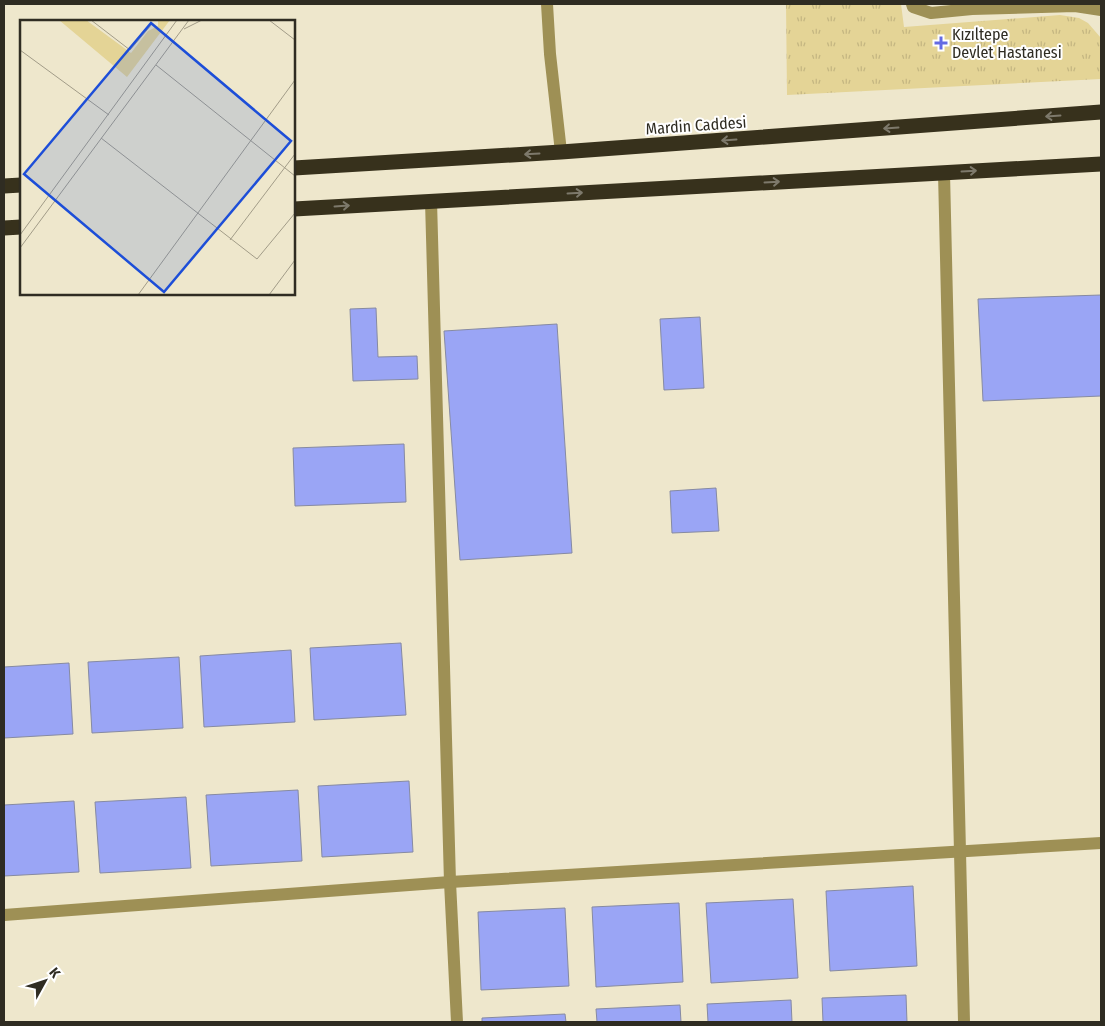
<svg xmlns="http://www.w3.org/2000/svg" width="1105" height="1026" font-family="'Fira Sans Condensed',sans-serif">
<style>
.grass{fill:url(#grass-tufts)}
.building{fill:#9aa5f5;stroke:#868aa2}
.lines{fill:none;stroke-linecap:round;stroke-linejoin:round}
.minor{stroke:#9e9055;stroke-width:12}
.highway{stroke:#37311c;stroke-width:15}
.oneway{stroke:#7d796b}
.poi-dot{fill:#646ae3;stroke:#fff;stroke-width:2}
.labels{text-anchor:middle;stroke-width:4;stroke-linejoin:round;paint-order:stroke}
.poi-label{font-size:16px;fill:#2f2c22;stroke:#fff;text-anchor:start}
.street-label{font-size:16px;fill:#2f2c22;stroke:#fff}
.inset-road{fill:none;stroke:#a29c88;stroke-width:1}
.view{fill:#1d4ed8;fill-opacity:0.15;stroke:#1d4ed8;stroke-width:2.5}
.inset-edge{fill:none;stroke:#2f2c22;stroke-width:2.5}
</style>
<defs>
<pattern id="grass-tufts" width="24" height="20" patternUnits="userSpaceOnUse" patternTransform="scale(1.25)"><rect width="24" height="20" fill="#e4d496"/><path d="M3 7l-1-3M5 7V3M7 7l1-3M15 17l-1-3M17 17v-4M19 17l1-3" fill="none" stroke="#c4b681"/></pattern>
</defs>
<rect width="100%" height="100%" fill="#eee7cc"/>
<polygon class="grass" points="786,4 901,4 904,27 1060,15 1079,18 1088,23 1101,38 1101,79 787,95"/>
<g class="building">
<polygon points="1101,295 1101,396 983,401 978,299"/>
<polygon points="376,308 378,357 417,356 418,379 353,381 350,309"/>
<polygon points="700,317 704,388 664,390 660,319"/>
<polygon points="557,324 572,553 460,560 444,331"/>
<polygon points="404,444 406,502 295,506 293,448"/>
<polygon points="716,488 719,531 672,533 670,491"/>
<polygon points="401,643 406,715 314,720 310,648"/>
<polygon points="291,650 295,722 204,727 200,656"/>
<polygon points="179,657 183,728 92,733 88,662"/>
<polygon points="69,663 73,734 4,738 4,667"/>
<polygon points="409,781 413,852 322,857 318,786"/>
<polygon points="298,790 302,861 211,866 206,795"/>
<polygon points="186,797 191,868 100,873 95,802"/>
<polygon points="74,801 79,872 4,876 4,805"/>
<polygon points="913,886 917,966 830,971 826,891"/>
<polygon points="793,899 798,978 711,983 706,903"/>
<polygon points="679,903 683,982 596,987 592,907"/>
<polygon points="565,908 569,986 481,990 478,912"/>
<polygon points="906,995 907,1022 823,1022 822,998"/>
<polygon points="791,1000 792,1022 708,1022 707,1004"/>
<polygon points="680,1005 681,1022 597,1022 596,1009"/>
<polygon points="565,1014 566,1022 482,1022 482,1018"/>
</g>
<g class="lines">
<g class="minor">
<polyline points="547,4 550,54 561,152"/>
<polyline points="912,4 913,7 931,13 972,9 1075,6 1101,10"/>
<polyline points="944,173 964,1022"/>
<polyline points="431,201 450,882 457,1022"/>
<polyline points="4,915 450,882 1101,843"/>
</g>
<g class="highway">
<polyline points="294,168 561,152 1101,112"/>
<polyline points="4,186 21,185"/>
<polyline points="294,209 1101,164"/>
<polyline points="4,228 21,227"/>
</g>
</g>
<defs><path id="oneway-shaft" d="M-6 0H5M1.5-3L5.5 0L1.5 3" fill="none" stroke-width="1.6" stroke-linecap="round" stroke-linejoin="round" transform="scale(1.25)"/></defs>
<g class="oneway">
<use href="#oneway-shaft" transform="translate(1053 116) rotate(176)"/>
<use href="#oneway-shaft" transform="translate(891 128) rotate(176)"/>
<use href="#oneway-shaft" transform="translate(729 140) rotate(176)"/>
<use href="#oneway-shaft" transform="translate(532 154) rotate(177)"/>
<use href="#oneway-shaft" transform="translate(969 171) rotate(-3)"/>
<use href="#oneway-shaft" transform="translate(772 182) rotate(-3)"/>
<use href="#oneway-shaft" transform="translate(575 193) rotate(-3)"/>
<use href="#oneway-shaft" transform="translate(342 206) rotate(-4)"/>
</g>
<path class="poi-dot" d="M938.5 35.5h5v5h5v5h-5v5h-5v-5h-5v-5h5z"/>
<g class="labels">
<g class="poi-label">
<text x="952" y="40">Kızıltepe<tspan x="952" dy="18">Devlet Hastanesi</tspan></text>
</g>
<g class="street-label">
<text transform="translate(696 125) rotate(-4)" y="6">Mardin Caddesi</text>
</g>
</g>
<g transform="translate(20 20)">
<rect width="275" height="275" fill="#eee7cc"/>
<path d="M39,0H66L111,33L128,11L138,6V0H150L107,57Z" fill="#e4d496"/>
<path class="inset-road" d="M71,0L110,30L132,4M249,0L275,20M164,9L182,0M0,30L89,95M136,45L275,156M81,118L237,239L275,193M0,215L157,0M210,220L275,134M0,228L169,0M118,275L275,60M249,275L275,240"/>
<path class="view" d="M131,3L271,121L144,272L4,154Z"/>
<rect width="275" height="275" class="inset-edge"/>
</g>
<rect width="1105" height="1026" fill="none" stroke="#2f2c22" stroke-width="10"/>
<g transform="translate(45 981) rotate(50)" stroke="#ffffff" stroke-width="4" paint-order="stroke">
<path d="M0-4L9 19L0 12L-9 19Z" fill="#2f2c22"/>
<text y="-8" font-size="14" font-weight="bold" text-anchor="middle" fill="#2f2c22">K</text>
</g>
</svg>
